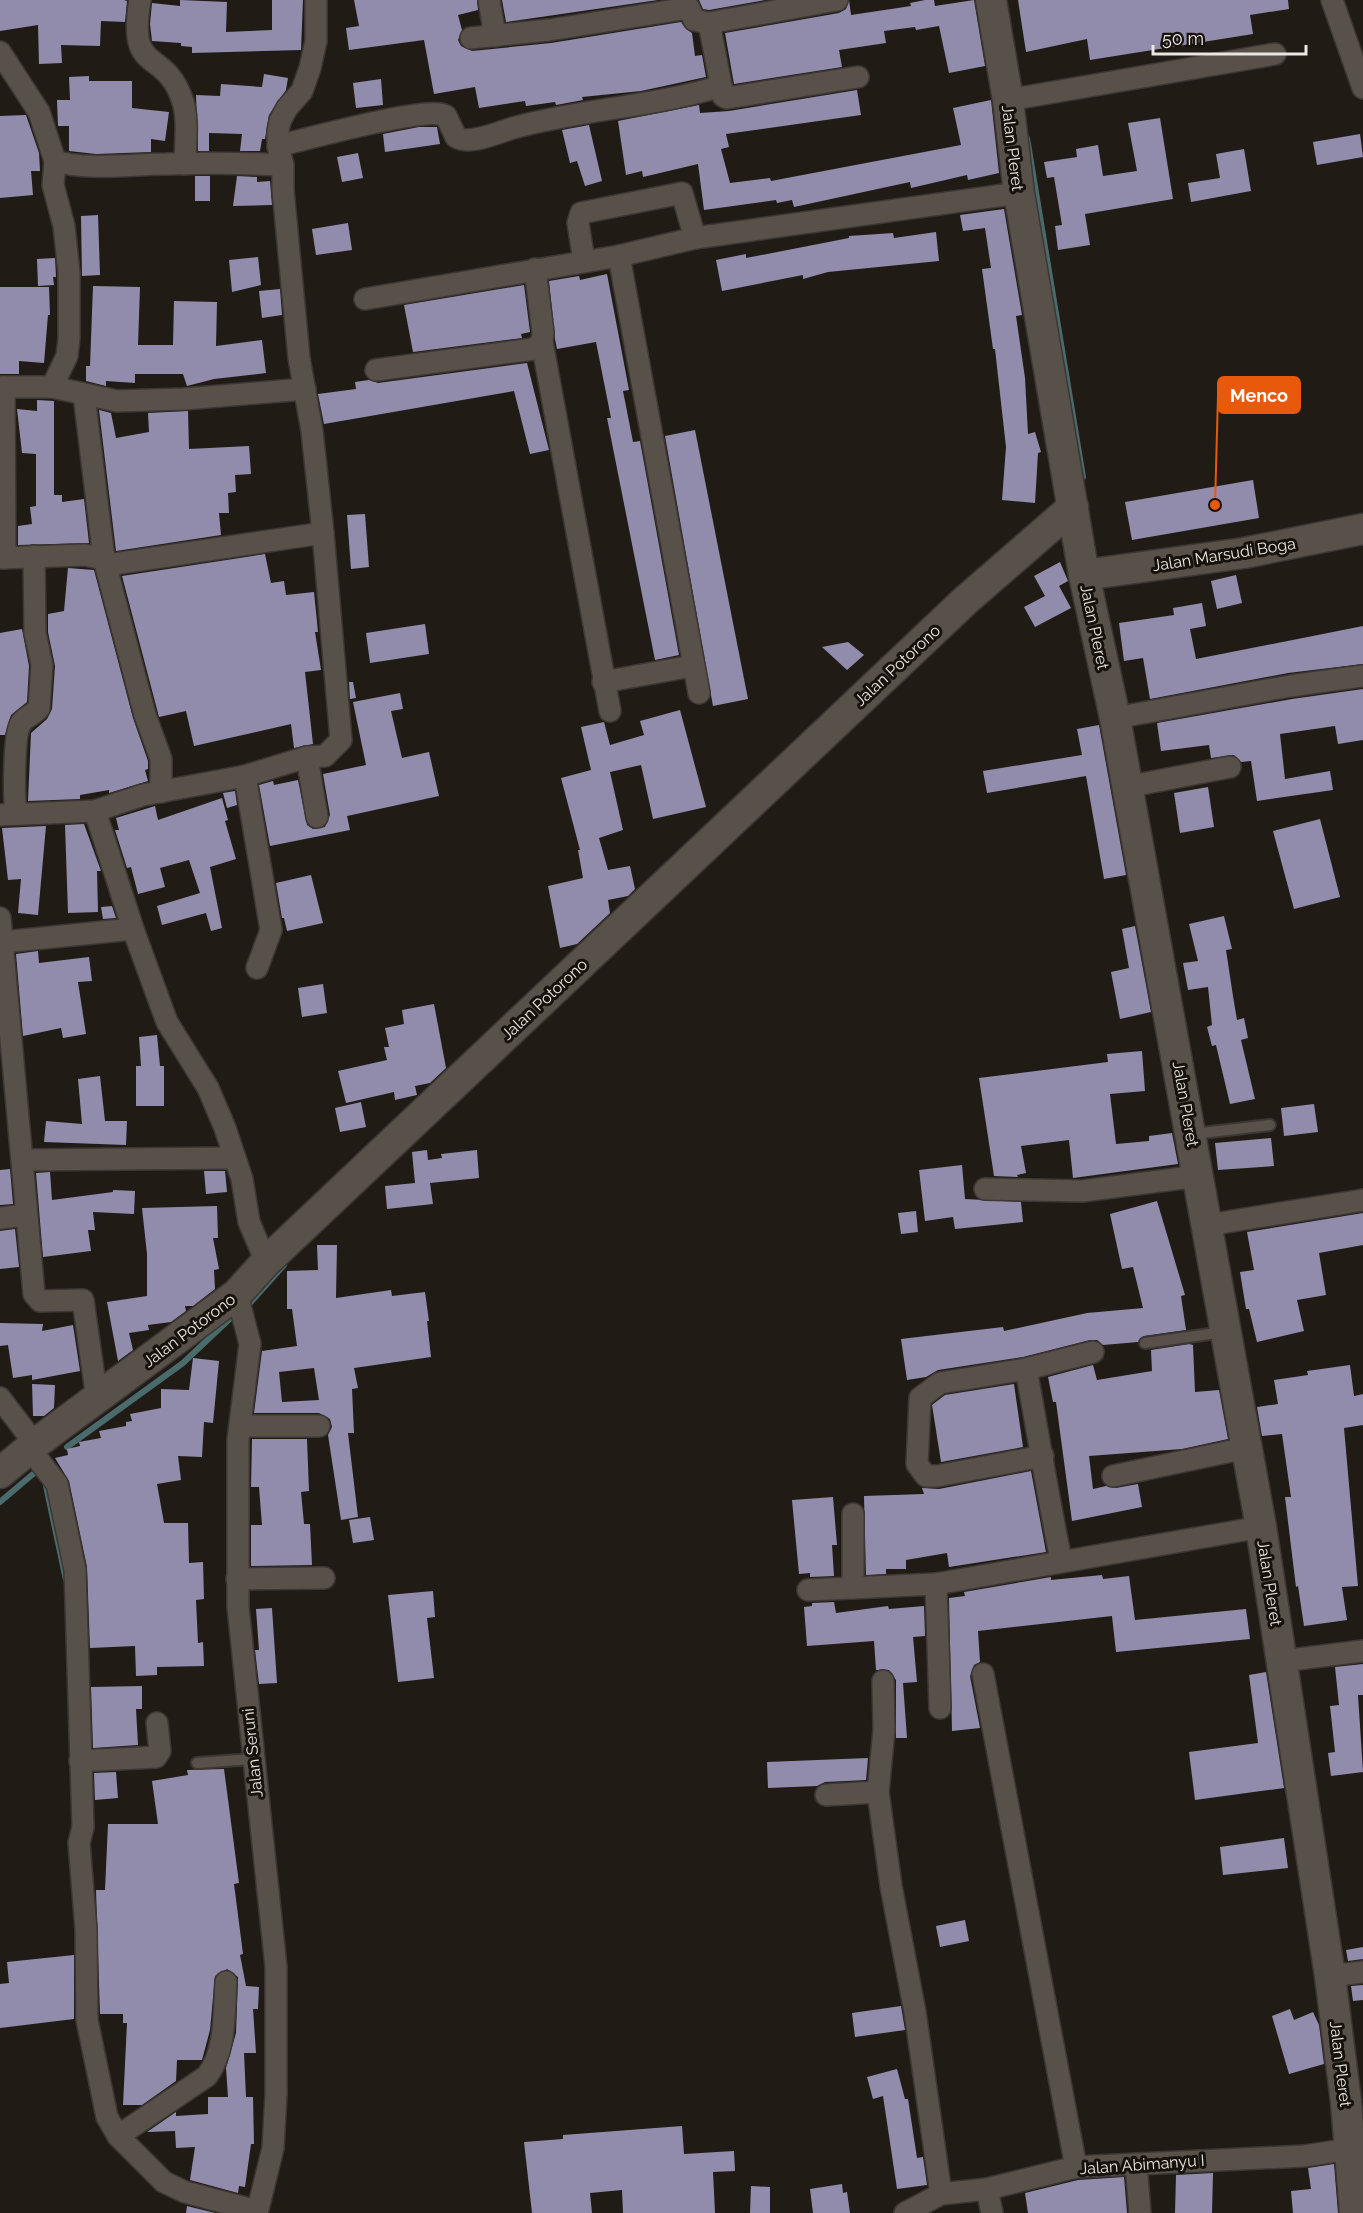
<svg xmlns="http://www.w3.org/2000/svg" width="1363" height="2213" font-family="Raleway,sans-serif">
<style>
.lines{fill:none;stroke-linecap:round;stroke-linejoin:round}
.stream{stroke:#4a6b6b;stroke-width:6}
.building{fill:#928cac;fill-rule:evenodd}
.lane-casing{stroke:#3c3734;stroke-width:14}
.street-casing{stroke:#3c3734;stroke-width:24}
.secondary-casing{stroke:#3c3734;stroke-width:33}
.lane{stroke:#58514a;stroke-width:10}
.street{stroke:#58514a;stroke-width:21}
.secondary{stroke:#58514a;stroke-width:30}
.labels{text-anchor:middle;stroke-width:6;stroke-linejoin:round;paint-order:stroke}
.street-label{font-size:16px;fill:#eae6e2;stroke:#18120d}
.leader{fill:none;stroke:#e8590c;stroke-width:2}
.callout-dot{fill:#e8590c;stroke:#18120d;stroke-width:2}
.callout{fill:#e8590c;stroke:#e8590c;stroke-width:2}
.callout-label{font-size:18px;text-anchor:middle;font-weight:bold;fill:#fff}
</style>
<rect width="100%" height="100%" fill="#211b16"/>
<g class="lines">
<g class="stream">
<polyline points="1027,138 1083,477"/>
<polyline points="250,1303 284,1265"/>
<polyline points="67,1447 183,1363 237,1312"/>
<polyline points="45,1481 66,1580"/>
<polyline points="0,1502 39,1469"/>
</g>
</g>
<g class="building">
<polygon points="0,0 124,0 127,1 125,22 101,21 100,46 61,45 62,63 39,64 38,25 0,31"/>
<polygon points="180,0 227,2 226,32 272,30 272,0 303,0 301,50 192,53 192,47 181,46 181,43 152,41 150,24 152,3 180,6"/>
<polygon points="354,0 477,0 478,10 458,15 462,30 458,40 461,46 472,51 551,43 681,22 686,29 692,33 695,56 702,55 706,77 641,91 582,97 583,100 556,105 555,102 526,106 525,101 479,108 475,87 434,94 424,40 349,50 346,28 359,26"/>
<polygon points="502,0 658,0 506,22"/>
<polygon points="699,0 765,0 709,10 703,9"/>
<polygon points="849,0 851,15 911,6 910,3 925,0 934,0 935,6 974,0 985,66 949,73 939,26 916,30 915,27 884,31 886,43 839,50 842,67 734,84 725,33 839,13 846,9"/>
<polygon points="1018,0 1288,0 1289,9 1250,15 1253,34 1090,60 1087,39 1026,52"/>
<polygon points="264,74 288,78 286,90 269,115 265,139 262,139 260,151 240,151 242,134 209,133 209,151 198,151 196,95 220,96 221,84 262,87"/>
<polygon points="89,76 89,81 132,81 132,108 169,112 165,141 151,139 151,152 96,154 69,151 69,126 58,126 57,100 70,100 69,77"/>
<polygon points="381,79 383,105 356,108 353,83"/>
<polygon points="857,90 861,115 726,134 729,147 721,149 730,183 770,178 771,181 961,145 953,108 991,100 999,173 968,180 967,175 911,188 910,182 794,207 792,200 777,203 776,200 704,210 698,164 643,177 642,171 626,175 618,121 699,105 700,113 729,111"/>
<polygon points="26,115 39,153 40,171 31,171 33,195 0,198 0,116"/>
<polygon points="1160,118 1173,199 1085,214 1090,245 1058,250 1055,226 1062,225 1054,177 1047,178 1044,162 1077,157 1076,149 1098,145 1103,176 1137,171 1128,123"/>
<polygon points="589,125 602,181 585,186 577,161 570,163 562,130"/>
<polygon points="419,127 437,127 440,144 385,152 383,134"/>
<polygon points="1360,134 1363,157 1317,165 1313,142"/>
<polygon points="1244,149 1251,191 1191,202 1188,183 1220,178 1216,154"/>
<polygon points="358,153 363,178 342,182 337,157"/>
<rect x="195" y="176" width="15" height="25"/>
<polygon points="237,176 257,177 257,182 270,181 272,205 233,206"/>
<polygon points="1004,209 1022,315 1016,316 1025,378 1028,434 1035,432 1041,452 1038,453 1035,503 1002,500 1006,447 995,349 993,349 982,269 991,268 985,228 963,231 960,215"/>
<polygon points="98,215 100,275 82,276 81,216"/>
<polygon points="348,223 352,250 316,255 312,229"/>
<polygon points="936,232 939,261 828,272 803,279 803,275 722,291 716,260 746,254 746,258 849,238 849,236 893,233 894,238"/>
<polygon points="258,257 261,285 232,292 229,260"/>
<polygon points="55,258 56,277 53,277 54,285 38,286 37,259"/>
<polygon points="607,274 629,390 623,391 633,442 640,441 679,655 655,660 607,418 611,418 596,342 557,349 555,339 549,281 579,276 580,280"/>
<polygon points="524,285 530,332 521,334 522,338 413,352 404,305"/>
<polygon points="93,286 140,287 138,345 173,345 174,301 217,302 216,346 262,340 266,373 214,379 187,386 183,374 135,374 135,383 106,381 106,386 86,381 86,366 90,366"/>
<polygon points="0,287 49,287 50,315 48,315 44,363 19,361 19,374 0,374"/>
<polygon points="280,289 282,315 262,318 259,291"/>
<polygon points="527,363 549,450 530,454 514,391 324,424 318,394 356,389 355,382 369,380 378,383"/>
<polygon points="37,400 54,401 54,495 62,495 62,502 84,499 89,543 18,545 18,526 32,524 30,507 36,506 36,454 22,453 17,409 37,411"/>
<polygon points="99,410 111,413 116,438 149,432 148,413 188,411 189,449 249,446 251,474 235,475 236,492 228,493 229,513 219,513 221,535 116,551"/>
<polygon points="695,430 748,699 713,706 665,436"/>
<polygon points="1253,480 1259,518 1132,540 1125,502"/>
<polygon points="365,514 369,567 351,569 347,515"/>
<polygon points="265,554 271,583 284,581 286,595 314,592 318,632 315,632 321,670 305,672 313,744 294,748 291,724 194,746 186,711 159,717 122,576"/>
<polygon points="1060,562 1068,581 1059,586 1071,608 1035,627 1024,607 1045,596 1034,576"/>
<polygon points="68,568 94,570 133,718 148,761 148,769 145,770 148,781 109,793 109,790 80,795 80,799 28,801 31,733 47,719 52,709 55,666 48,632 48,614 64,611"/>
<polygon points="1236,575 1242,603 1217,609 1211,581"/>
<polygon points="1202,603 1206,626 1190,629 1196,659 1363,626 1363,664 1288,673 1150,699 1143,658 1124,661 1119,623 1174,615 1173,608"/>
<polygon points="425,624 429,654 370,663 366,633"/>
<polygon points="22,629 29,666 27,702 11,715 5,735 0,735 0,633"/>
<polygon points="848,642 864,655 847,670 822,647"/>
<polygon points="349,682 353,682 356,698 350,699"/>
<polygon points="1363,689 1363,740 1338,744 1335,726 1280,734 1285,779 1330,771 1333,790 1257,801 1251,761 1241,762 1234,755 1211,758 1209,745 1161,751 1157,723 1292,699"/>
<polygon points="400,693 403,709 391,711 402,758 429,752 439,796 347,816 350,830 270,846 259,785 273,781 274,785 298,780 307,825 313,829 325,827 330,815 323,774 366,765 353,702"/>
<polygon points="680,710 706,807 653,819 641,765 610,772 623,830 599,838 608,870 630,866 635,889 628,896 608,900 610,913 577,944 560,948 548,886 583,878 578,850 580,850 561,778 591,770 581,727 604,722 610,745 644,735 640,721"/>
<polygon points="1099,725 1126,875 1104,879 1086,776 987,793 983,771 1082,755 1077,729"/>
<polygon points="1208,787 1214,827 1180,833 1174,793"/>
<polygon points="235,791 237,805 227,808 223,793"/>
<polygon points="222,798 228,820 225,821 236,859 210,867 222,928 211,931 206,913 162,925 157,906 200,893 189,860 160,868 165,887 138,894 131,867 127,868 115,830 119,830 116,818 155,806 158,820"/>
<polygon points="1320,819 1340,897 1294,909 1273,831"/>
<polygon points="84,824 101,871 97,871 98,912 68,913 65,825"/>
<polygon points="46,826 38,915 18,913 21,879 8,880 2,828"/>
<polygon points="311,875 323,923 287,931 284,918 282,918 276,883"/>
<polygon points="112,906 116,918 103,919 101,907"/>
<polygon points="1224,916 1232,949 1226,950 1233,996 1237,1020 1244,1018 1248,1038 1241,1040 1255,1099 1230,1104 1216,1045 1212,1046 1207,1027 1212,1025 1208,987 1188,990 1183,963 1198,961 1189,924"/>
<polygon points="1135,926 1151,1012 1120,1019 1111,972 1129,968 1122,929"/>
<polygon points="38,951 39,963 89,957 92,981 78,982 86,1034 63,1038 61,1028 23,1036 16,954"/>
<polygon points="323,984 327,1013 302,1017 298,988"/>
<polygon points="434,1004 446,1068 430,1083 415,1086 417,1095 395,1100 394,1092 346,1103 338,1071 387,1060 384,1047 389,1047 385,1028 404,1024 402,1010"/>
<polygon points="157,1035 160,1066 164,1066 164,1106 136,1106 136,1066 141,1066 139,1037"/>
<polygon points="1142,1051 1145,1091 1110,1094 1116,1144 1149,1141 1149,1136 1172,1133 1178,1164 1073,1178 1069,1140 1021,1146 1026,1173 1017,1175 1018,1177 994,1176 979,1078 1108,1062 1107,1054"/>
<polygon points="100,1076 105,1121 127,1121 126,1145 44,1142 46,1121 82,1124 78,1079"/>
<polygon points="361,1102 366,1127 340,1132 335,1108"/>
<polygon points="1314,1104 1318,1132 1284,1136 1281,1108"/>
<polygon points="1271,1138 1274,1166 1218,1170 1215,1143"/>
<polygon points="427,1150 428,1160 442,1158 441,1154 477,1150 479,1178 430,1183 433,1204 387,1209 385,1186 415,1183 412,1152"/>
<polygon points="962,1165 965,1199 1021,1202 1023,1222 955,1229 953,1217 925,1221 919,1170"/>
<polygon points="10,1169 13,1204 0,1205 0,1170"/>
<polygon points="204,1171 225,1171 227,1192 206,1194"/>
<polygon points="50,1172 52,1200 113,1192 113,1190 135,1191 134,1214 93,1212 95,1230 88,1230 91,1251 43,1257 36,1173"/>
<polygon points="1157,1201 1185,1295 1181,1296 1186,1330 1144,1336 1138,1342 1103,1345 1097,1340 1090,1340 1023,1357 938,1370 926,1377 907,1380 901,1339 1003,1327 1004,1331 1087,1313 1143,1308 1133,1267 1122,1269 1110,1214"/>
<polygon points="217,1206 218,1238 213,1238 219,1269 214,1270 215,1289 193,1306 185,1306 186,1311 171,1322 148,1325 149,1330 129,1333 133,1350 118,1361 107,1302 147,1296 147,1254 142,1208"/>
<polygon points="916,1211 918,1232 901,1234 898,1213"/>
<polygon points="1363,1213 1363,1245 1319,1253 1326,1295 1297,1300 1304,1331 1257,1342 1249,1309 1246,1309 1240,1272 1254,1270 1247,1232"/>
<polygon points="15,1229 19,1267 0,1269 0,1231"/>
<path d="M317,1245H337L336,1298L391,1290L392,1296L425,1292L429,1321H427L431,1357L354,1368L358,1388L352,1389L354,1433H348L358,1517L341,1520L328,1435L332,1427L330,1419L319,1413H254L262,1351L297,1346L292,1309H287V1271L318,1270ZM314,1368L319,1400L282,1402L279,1372Z"/>
<polygon points="0,1323 43,1324 42,1331 73,1325 80,1371 32,1380 32,1375 13,1378 8,1345 0,1346"/>
<polygon points="1189,1344 1193,1345 1195,1392 1219,1390 1228,1439 1182,1449 1089,1456 1093,1489 1106,1486 1116,1488 1138,1484 1142,1507 1072,1521 1056,1402 1053,1402 1048,1377 1093,1365 1097,1380 1152,1371 1151,1350"/>
<polygon points="193,1358 219,1361 213,1423 204,1422 202,1457 178,1456 181,1480 157,1484 164,1523 188,1523 189,1563 203,1562 204,1599 196,1600 198,1643 203,1642 204,1666 157,1667 157,1675 136,1676 135,1646 90,1648 87,1567 69,1481 55,1458 68,1455 67,1449 80,1446 79,1442 101,1438 99,1431 126,1426 126,1422 132,1421 130,1414 161,1408 161,1389 189,1390"/>
<polygon points="1350,1365 1354,1396 1363,1394 1363,1425 1344,1428 1358,1586 1342,1587 1347,1620 1304,1626 1298,1586 1296,1587 1285,1497 1291,1497 1282,1434 1262,1436 1257,1407 1278,1404 1274,1380 1308,1375 1307,1371"/>
<polygon points="32,1384 55,1385 54,1408 44,1416 33,1416"/>
<polygon points="1014,1384 1023,1447 941,1462 932,1405 945,1395"/>
<polygon points="252,1439 307,1439 309,1491 301,1492 304,1524 310,1524 312,1565 251,1566 251,1525 262,1525 259,1487 251,1487"/>
<polygon points="1031,1471 1046,1552 949,1567 947,1553 906,1560 906,1569 886,1569 886,1574 866,1575 864,1496 924,1494 922,1488 939,1489"/>
<polygon points="833,1497 837,1545 832,1545 834,1576 810,1577 810,1573 799,1574 792,1500"/>
<polygon points="370,1517 374,1540 353,1543 349,1520"/>
<polygon points="1102,1575 1103,1579 1129,1576 1135,1620 1246,1609 1250,1639 1116,1652 1112,1616 978,1631 980,1662 974,1665 970,1676 980,1728 952,1731 949,1598 965,1596 964,1592 1051,1577 1051,1580"/>
<polygon points="433,1591 435,1617 427,1618 434,1678 398,1682 388,1595"/>
<polygon points="834,1602 836,1613 888,1606 889,1609 924,1606 925,1636 913,1637 917,1682 903,1683 907,1738 896,1738 896,1680 889,1670 876,1670 874,1641 807,1646 804,1607 812,1606 812,1603"/>
<polygon points="272,1608 277,1683 259,1684 255,1650 259,1650 256,1609"/>
<polygon points="1363,1664 1363,1695 1358,1695 1363,1772 1331,1776 1328,1753 1335,1752 1330,1706 1339,1705 1335,1667"/>
<polygon points="1266,1672 1284,1788 1195,1800 1189,1752 1258,1743 1249,1675"/>
<polygon points="142,1686 142,1709 136,1709 138,1745 93,1748 91,1687"/>
<polygon points="868,1758 866,1780 825,1782 817,1786 768,1788 767,1762"/>
<polygon points="224,1769 239,1883 234,1884 243,1954 240,1955 246,1986 259,1987 258,2009 253,2009 256,2053 244,2053 246,2097 253,2097 254,2144 251,2144 245,2187 239,2186 238,2193 190,2180 195,2147 176,2148 175,2131 147,2132 176,2112 176,2116 208,2114 208,2097 228,2097 226,2068 236,2033 238,1977 227,1969 215,1976 210,2030 202,2060 177,2060 176,2081 142,2105 123,2105 127,2023 123,2023 123,2014 100,2014 96,1890 105,1890 108,1824 158,1824 152,1781 188,1775 187,1770"/>
<polygon points="116,1772 118,1798 95,1800 94,1773"/>
<polygon points="1284,1838 1288,1868 1223,1875 1220,1847"/>
<polygon points="965,1920 969,1941 940,1947 936,1926"/>
<polygon points="1363,1947 1363,1959 1348,1961 1346,1950"/>
<polygon points="74,1955 74,2019 0,2028 0,1984 9,1983 7,1962"/>
<polygon points="1363,1985 1363,2000 1353,2001 1351,1986"/>
<polygon points="901,2006 905,2030 855,2037 852,2013"/>
<polygon points="1290,2009 1294,2020 1313,2012 1319,2025 1324,2064 1289,2074 1272,2016"/>
<polygon points="897,2069 905,2099 908,2099 917,2158 923,2157 927,2185 897,2189 883,2096 873,2099 867,2077"/>
<polygon points="682,2126 684,2154 734,2151 735,2171 713,2172 715,2213 623,2213 622,2190 590,2193 592,2213 532,2213 524,2142 563,2139 563,2135"/>
<polygon points="1334,2164 1338,2213 1293,2213 1291,2191 1311,2189 1308,2168"/>
<polygon points="1213,2173 1212,2213 1175,2213 1176,2175"/>
<polygon points="1124,2177 1127,2213 1028,2213 1025,2193 1078,2180"/>
<polygon points="842,2184 843,2193 847,2192 850,2213 813,2213 810,2189"/>
<polygon points="751,2186 770,2187 770,2213 750,2213"/>
<polygon points="187,2206 215,2213 186,2213"/>
</g>
<g class="lines">
<g class="lane-casing">
<g id="lane">
<polyline points="1193,1134 1270,1125"/>
<polyline points="1145,1343 1224,1332"/>
<polyline points="197,1763 253,1759"/>
</g>
</g>
<g class="street-casing">
<g id="street">
<path d="M140,0C127,76 164,47 182,99C189,118 185,144 185,164"/>
<polyline points="489,0 495,36"/>
<polyline points="837,0 709,23 723,96 727,98 858,77"/>
<polyline points="1332,0 1363,88"/>
<polyline points="471,38 549,30 689,8 694,20 709,23"/>
<path d="M0,52L39,112L55,161C91,171 129,164 166,164C205,163 244,163 283,165"/>
<polyline points="1008,100 1275,54"/>
<path d="M278,146C302,140 434,104 446,116L456,137C470,146 498,132 513,128C582,109 653,107 721,86"/>
<polyline points="619,256 699,693"/>
<polyline points="584,261 578,223 581,213 586,212 682,193 695,238"/>
<polyline points="365,299 619,256 695,238 1019,193"/>
<polyline points="542,342 610,711"/>
<polyline points="376,370 534,349 542,342 543,332 535,269"/>
<polyline points="0,387 52,387 67,356 69,338 69,273 64,226 53,185 55,161"/>
<polyline points="4,387 5,558"/>
<polyline points="52,387 117,401 184,399 305,389"/>
<polyline points="84,395 104,559"/>
<polyline points="0,558 85,555 104,559 145,715 161,759 161,792"/>
<polyline points="107,565 323,533"/>
<polyline points="603,682 692,666"/>
<polyline points="1115,718 1290,686 1363,676"/>
<polyline points="307,757 317,817"/>
<polyline points="245,776 271,930 257,968"/>
<polyline points="1126,787 1230,767"/>
<polyline points="95,811 133,929 167,1022 208,1088 225,1128 242,1179 249,1222 266,1262"/>
<path d="M16,814C14,799 13,735 21,723C26,716 34,715 39,708L42,665L35,633L34,556"/>
<polyline points="0,815 95,811 143,795 245,776 307,757 325,756 341,740 323,533 312,431 299,358 283,190 283,165 278,146 278,131 280,121 287,108 302,91 310,68 316,41 316,0"/>
<polyline points="0,918 34,1294 40,1301 83,1300 97,1399"/>
<polyline points="3,942 133,929"/>
<polyline points="22,1160 233,1158"/>
<polyline points="985,1189 1082,1191 1199,1176"/>
<polyline points="0,1218 26,1215"/>
<polyline points="1208,1225 1363,1200"/>
<polyline points="237,1294 250,1344 238,1440 238,1607 276,1967 276,2094 273,2148 257,2213"/>
<polyline points="1026,1369 940,1383 920,1398 917,1464 926,1476 937,1476 1043,1456"/>
<polyline points="0,1398 35,1444"/>
<polyline points="240,1426 319,1426"/>
<polyline points="30,1449 57,1484 75,1570 83,1827 79,1843 86,1929 87,2020 107,2117 118,2136 164,2182 185,2192 257,2211"/>
<polyline points="1113,1476 1246,1448"/>
<path d="M1061,1560C1048,1497 1038,1433 1026,1369L1093,1352"/>
<polyline points="237,1579 324,1578"/>
<polyline points="936,1584 940,1708"/>
<polyline points="853,1588 853,1514"/>
<polyline points="808,1590 936,1584 1261,1527"/>
<polyline points="1282,1661 1363,1651"/>
<polyline points="983,1674 1076,2167"/>
<polyline points="80,1761 156,1757 160,1751 157,1723"/>
<polyline points="878,1792 884,1730 883,1681"/>
<polyline points="826,1795 878,1792 891,1886 915,2012 941,2194"/>
<polyline points="1330,1976 1363,1972"/>
<path d="M118,2136L207,2076C226,2051 224,2013 226,1982"/>
<polyline points="1136,2164 1140,2213"/>
<polyline points="987,2189 992,2213"/>
<polyline points="905,2213 941,2194 987,2189 1076,2167 1304,2156 1350,2149"/>
</g>
</g>
<g class="secondary-casing">
<g id="secondary">
<polyline points="991,0 1008,100 1019,193 1084,575 1115,718 1261,1527 1330,1976 1346,2102 1355,2213"/>
<polyline points="1084,575 1244,553 1363,529"/>
<polyline points="0,1473 35,1444 237,1294 266,1262 966,600 1073,507"/>
</g>
</g>
<use href="#lane" class="lane"/>
<use href="#street" class="street"/>
<use href="#secondary" class="secondary"/>
</g>
<g class="labels">
<g class="street-label">
<text transform="translate(1013 148) rotate(83)" y="6">Jalan Pleret</text>
<text transform="translate(1224 554) rotate(-9)" y="6">Jalan Marsudi Boga</text>
<text transform="translate(1095 627) rotate(78)" y="6">Jalan Pleret</text>
<text transform="translate(897 665) rotate(-43)" y="6">Jalan Potorono</text>
<text transform="translate(544 999) rotate(-43)" y="6">Jalan Potorono</text>
<text transform="translate(1186 1104) rotate(80)" y="6">Jalan Pleret</text>
<text transform="translate(189 1330) rotate(-37)" y="6">Jalan Potorono</text>
<text transform="translate(1270 1583) rotate(81)" y="6">Jalan Pleret</text>
<text transform="translate(252 1753) rotate(-96)" y="6">Jalan Seruni</text>
<text transform="translate(1341 2064) rotate(83)" y="6">Jalan Pleret</text>
<text transform="translate(1142 2164) rotate(-4)" y="6">Jalan Abimanyu I</text>
</g>
</g>
<path class="leader" d="M1215 505L1218 395"/>
<circle class="callout-dot" cx="1215" cy="505" r="6"/>
<rect class="callout" x="1218" y="377" width="82" height="36" rx="6"/>
<g class="callout-label">
<text x="1259" y="402">Menco</text>
</g>
<path d="M1153 45v9h153v-9" fill="none" stroke="#eae6e2" stroke-width="3"/>
<text x="1162" y="45" font-size="18" fill="#eae6e2" stroke="#18120d" stroke-width="4.5" paint-order="stroke">50 m</text>
</svg>
